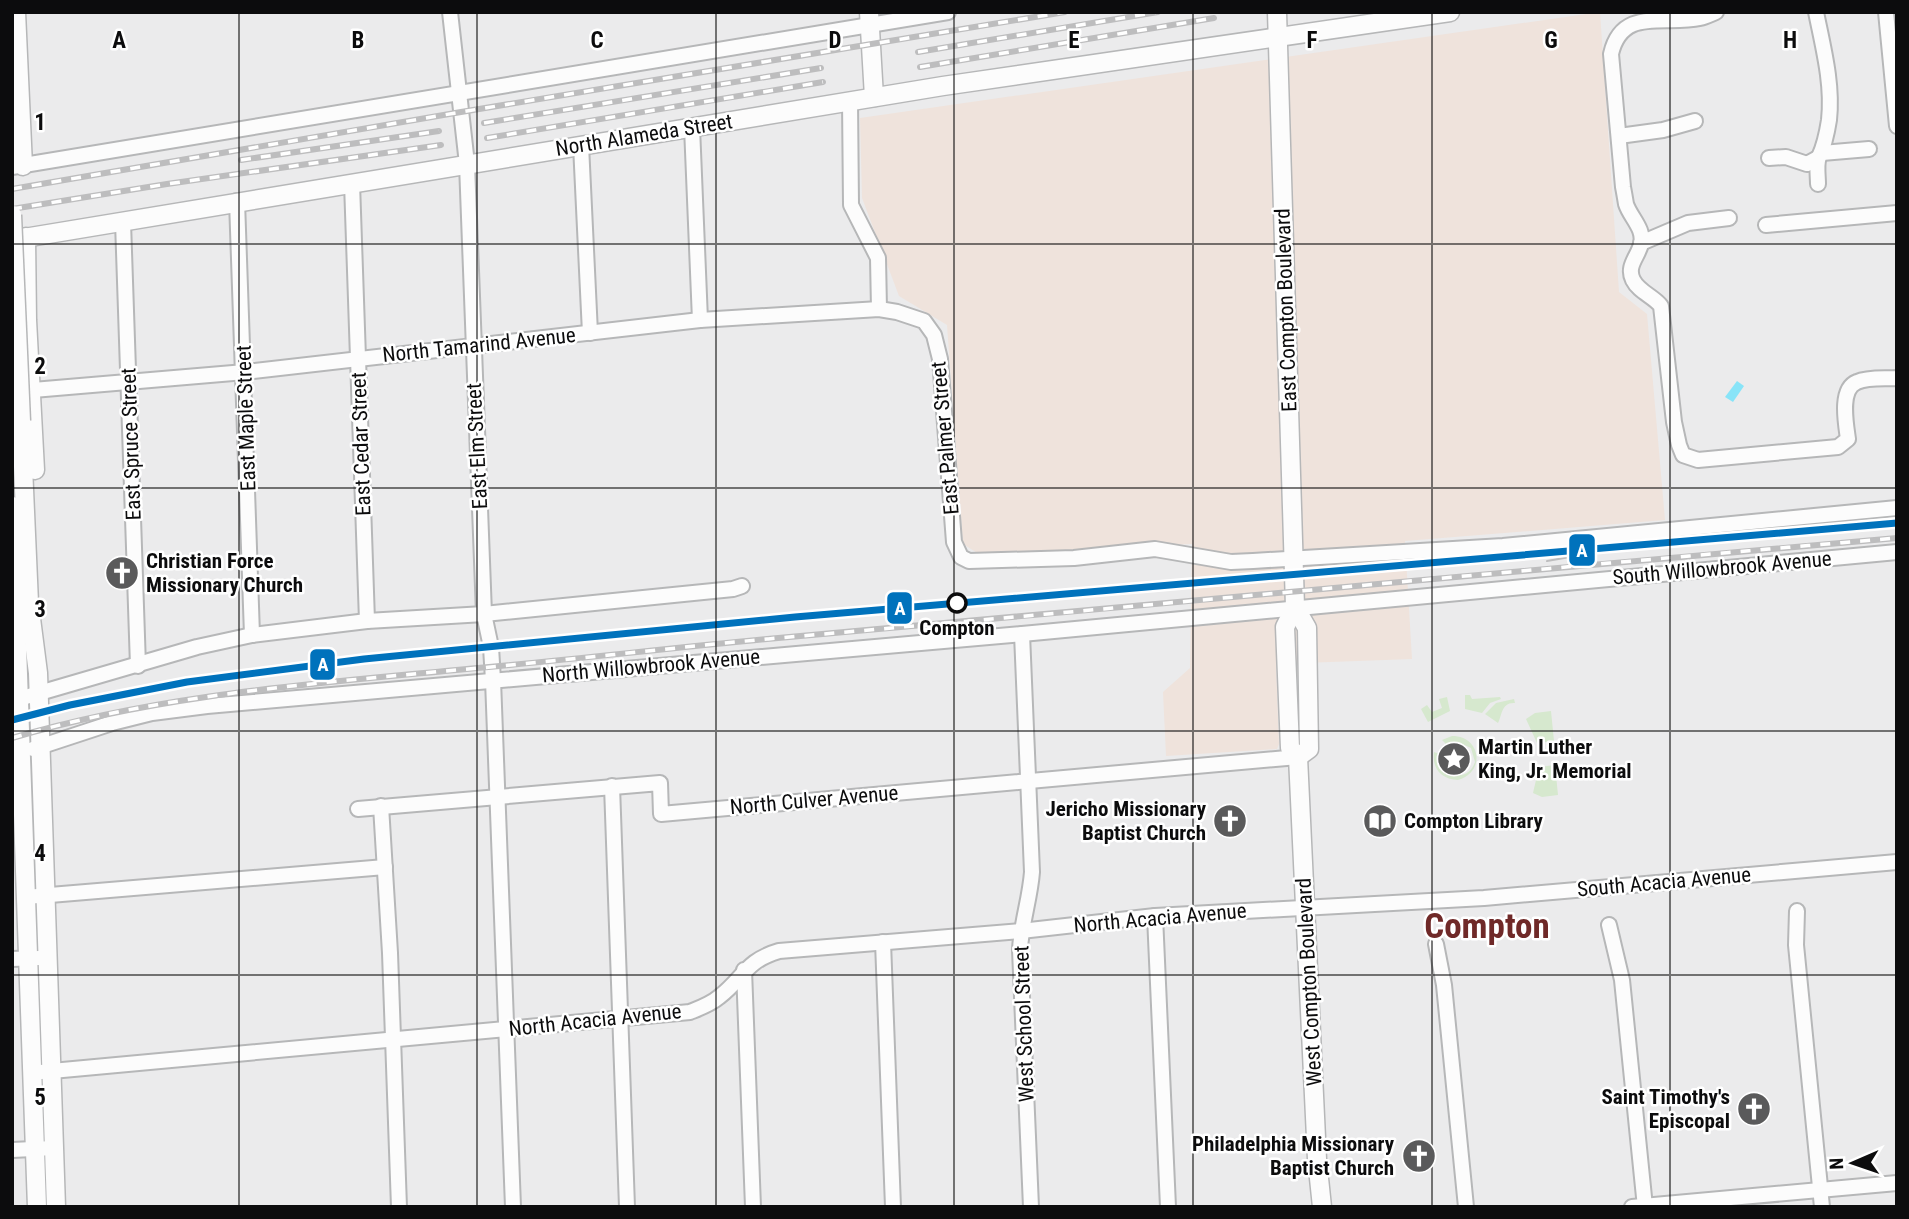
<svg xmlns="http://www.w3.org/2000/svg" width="1909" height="1219" font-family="'Roboto Condensed',sans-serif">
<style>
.commercial{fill:#efe3dc}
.green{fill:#d6e8ce}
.water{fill:#88e4f8}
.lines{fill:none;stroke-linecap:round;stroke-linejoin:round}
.minor-casing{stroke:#b6b7b8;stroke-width:18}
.major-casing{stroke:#b6b7b8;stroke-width:21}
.minor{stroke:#fcfcfc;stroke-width:14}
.major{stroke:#fcfcfc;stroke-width:18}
.tram{stroke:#bdbdbe;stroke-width:2}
.rail-casing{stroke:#bdbdbe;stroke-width:6}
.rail{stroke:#fff;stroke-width:3.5;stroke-dasharray:10;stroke-linecap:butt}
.major-bridge-casing{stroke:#b6b7b8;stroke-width:21;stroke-linecap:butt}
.major-bridge{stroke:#fcfcfc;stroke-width:18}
.rail-1-casing{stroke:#fff;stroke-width:12}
.rail-1{stroke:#0072bc;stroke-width:7}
.grid{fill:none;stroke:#0c0c0d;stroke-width:2;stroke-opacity:0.55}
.stop-dot{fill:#fff;stroke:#0c0c0d;stroke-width:3.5}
.labels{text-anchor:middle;stroke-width:5;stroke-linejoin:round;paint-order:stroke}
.street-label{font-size:21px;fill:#0c0c0d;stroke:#fff}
.poi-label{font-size:21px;font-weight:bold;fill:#0c0c0d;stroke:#fff;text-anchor:start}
.stop-label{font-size:21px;font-weight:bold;fill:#0c0c0d;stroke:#fff}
.town-label{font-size:35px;font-weight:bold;fill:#6f2928;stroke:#fff}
.grid-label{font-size:23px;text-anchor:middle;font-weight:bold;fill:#0c0c0d;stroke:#fff;stroke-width:5;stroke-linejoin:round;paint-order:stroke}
.line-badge{stroke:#fff;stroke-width:2.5}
.badge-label{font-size:19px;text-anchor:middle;font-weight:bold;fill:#fff}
</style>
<rect width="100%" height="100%" fill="#ebebec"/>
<polygon class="commercial" points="1600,12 1619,292 1647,314 1665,520 1405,541 1412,659 1276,664 1279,744 1277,749 1166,756 1163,692 1190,668 1192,544 979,554 963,544 947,325 899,296 862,198 860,118"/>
<g class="green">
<polygon points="1465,695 1470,695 1472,699 1500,697 1501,699 1490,703 1482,713 1465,709"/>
<polygon points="1447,697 1450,711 1428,722 1421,709 1427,705 1432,712 1442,708 1439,699"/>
<path d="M1514,699L1515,703C1501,702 1502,716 1498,723L1485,714L1496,703Z"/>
<polygon points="1551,711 1554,741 1537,743 1526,719 1535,713"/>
<path d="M1452,736C1481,736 1486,772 1458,780C1441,779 1432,769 1434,752L1442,755L1446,770C1458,779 1470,776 1475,762L1471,748L1458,742L1448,746L1442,740Z"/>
<polygon points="1555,765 1558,795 1542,797 1533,793 1539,767"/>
</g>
<polygon class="water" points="1737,381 1744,386 1733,402 1725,397"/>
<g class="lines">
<g class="minor-casing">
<g id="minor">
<polyline points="450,12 467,164 484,614 491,647 493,680 513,1207"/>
<path d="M1716,12C1711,14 1705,17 1700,18C1665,26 1622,6 1611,54L1623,187C1624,192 1625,198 1626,204C1630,217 1645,229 1641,244C1638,257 1626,266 1633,280C1639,292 1653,296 1661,306L1674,422L1679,445L1683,455L1698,460L1838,447L1848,439C1846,424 1839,389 1857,382C1868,377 1885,379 1897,378"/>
<path d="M1816,12C1823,47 1833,84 1829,120C1827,133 1824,146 1819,157C1816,164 1818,176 1818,184"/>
<polyline points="1886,12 1897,126"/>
<polyline points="850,101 851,205 878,258 879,309"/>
<polyline points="692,127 700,320"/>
<polyline points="1619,136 1663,130 1695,121"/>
<polyline points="581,145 590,333"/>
<polyline points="1822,153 1869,149"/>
<polyline points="1769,158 1786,157 1807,164 1818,158"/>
<polyline points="12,167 948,12"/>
<polyline points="352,183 367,621"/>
<polyline points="237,201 252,635"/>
<polyline points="123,222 138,666"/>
<polyline points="1766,225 1897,213"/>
<polyline points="1641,243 1688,223 1729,218"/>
<polyline points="33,390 245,372 700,320 879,309 897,312 924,321 934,335 940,359 954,542 961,557 969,561 1074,558 1155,549 1231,562 1253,561 1503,546 1897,508"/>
<path d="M1022,634L1032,872C1030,899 1021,924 1020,950L1031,1207"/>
<polyline points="12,701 197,647 252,635 367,621 484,614 733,589 742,586"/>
<polyline points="33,749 112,723 152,713 207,706 1022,634 1897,552"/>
<polyline points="612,786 627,1207"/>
<polyline points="381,806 390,953 399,1207"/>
<polyline points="358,809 660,783 661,814 1298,757"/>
<polyline points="26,897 385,867"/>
<polyline points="1797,911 1796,945 1822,1207"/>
<polyline points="1155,916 1168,1207"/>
<polyline points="1609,925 1622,980 1645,1207"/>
<polyline points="883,942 893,1207"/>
<polyline points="1436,944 1444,985 1466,1207"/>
<polyline points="12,959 39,958"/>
<polyline points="744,970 753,1207"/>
<path d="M41,1072L690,1012C700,1008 711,1004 719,997C744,978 745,961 779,951L1021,931L1155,916L1484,898L1897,862"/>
<polyline points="12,1150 54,1148"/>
<polyline points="1632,1207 1897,1183"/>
</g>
</g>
<g class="major-casing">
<g id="major">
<polyline points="16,12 23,166"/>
<polyline points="869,12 874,97"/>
<polyline points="1277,12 1295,607 1307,628 1309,749 1298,757"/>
<polyline points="26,237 27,320 35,470"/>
<polyline points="12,240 943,86 1450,12"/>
<polyline points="21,421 29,603 38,673 56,1207"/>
<polyline points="12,506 37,1207"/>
<polyline points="1295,607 1285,627 1290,748 1298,757 1317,1159 1322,1207"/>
</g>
</g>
<use href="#minor" class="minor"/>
<use href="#major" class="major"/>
<polyline class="tram" points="1547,561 1622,548"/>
<g class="rail-casing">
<g id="rail">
<polyline points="918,52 1158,12"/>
<polyline points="920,67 1214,18"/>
<polyline points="484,123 821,68"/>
<polyline points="487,138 823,82"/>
<polyline points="241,160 439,131"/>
<polyline points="12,189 461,112 1065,12"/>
<polyline points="12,209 167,184 441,145"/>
<path d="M12,738C154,696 298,685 445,671C552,662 660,649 767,639C1144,606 1520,570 1897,538"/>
</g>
</g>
<use href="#rail" class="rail"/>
<g class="major-bridge-casing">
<polyline id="major-bridge" points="12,215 21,421"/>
</g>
<use href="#major-bridge" class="major-bridge"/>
<g class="rail-1-casing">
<polyline id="rail-1" points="12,720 70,705 187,682 364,659 795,617 1897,523"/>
</g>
<use href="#rail-1" class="rail-1"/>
</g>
<path class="grid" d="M239,12V1207M477,12V1207M716,12V1207M954,12V1207M1193,12V1207M1432,12V1207M1670,12V1207M12,244H1897M12,488H1897M12,731H1897M12,975H1897"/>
<defs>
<g id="church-disc" transform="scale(1.75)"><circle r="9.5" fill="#5a5a5b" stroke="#fff"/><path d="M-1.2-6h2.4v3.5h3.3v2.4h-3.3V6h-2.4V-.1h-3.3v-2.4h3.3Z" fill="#fff"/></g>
<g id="sight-disc" transform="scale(1.75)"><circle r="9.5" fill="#5a5a5b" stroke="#fff"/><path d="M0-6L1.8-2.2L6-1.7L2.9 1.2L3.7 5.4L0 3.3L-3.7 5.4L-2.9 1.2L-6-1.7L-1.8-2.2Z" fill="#fff"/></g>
<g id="library-disc" transform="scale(1.75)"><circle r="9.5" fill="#5a5a5b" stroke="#fff"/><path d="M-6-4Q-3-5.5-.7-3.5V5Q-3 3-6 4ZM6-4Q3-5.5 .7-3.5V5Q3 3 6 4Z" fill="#fff"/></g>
</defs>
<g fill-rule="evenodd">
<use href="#church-disc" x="122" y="573"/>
<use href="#sight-disc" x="1454" y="759"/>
<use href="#church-disc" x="1230" y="821"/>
<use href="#library-disc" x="1380" y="821"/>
<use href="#church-disc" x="1754" y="1109"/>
<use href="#church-disc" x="1419" y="1156"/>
</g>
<circle class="stop-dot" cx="957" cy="603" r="9"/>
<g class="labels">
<g class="street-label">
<text transform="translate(644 135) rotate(-9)" y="7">North Alameda Street</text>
<text transform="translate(1286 310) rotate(-92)" y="7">East Compton Boulevard</text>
<text transform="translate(479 345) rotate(-6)" y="7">North Tamarind Avenue</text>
<text transform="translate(246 418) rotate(-92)" y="7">East Maple Street</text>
<text transform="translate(945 438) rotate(-95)" y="7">East Palmer Street</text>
<text transform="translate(131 444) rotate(-92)" y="7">East Spruce Street</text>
<text transform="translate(361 444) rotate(-92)" y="7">East Cedar Street</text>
<text transform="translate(477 446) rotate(-93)" y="7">East Elm Street</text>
<text transform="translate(1722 568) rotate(-5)" y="7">South Willowbrook Avenue</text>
<text transform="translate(651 666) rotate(-5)" y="7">North Willowbrook Avenue</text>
<text transform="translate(814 800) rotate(-5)" y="7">North Culver Avenue</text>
<text transform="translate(1664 882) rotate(-5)" y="7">South Acacia Avenue</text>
<text transform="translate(1160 918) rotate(-5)" y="7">North Acacia Avenue</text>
<text transform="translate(1309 982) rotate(-93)" y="7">West Compton Boulevard</text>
<text transform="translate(595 1020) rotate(-6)" y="7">North Acacia Avenue</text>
<text transform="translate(1024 1024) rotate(-92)" y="7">West School Street</text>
</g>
<g class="poi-label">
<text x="146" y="568">Christian Force<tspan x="146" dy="24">Missionary Church</tspan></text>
<text x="1478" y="754">Martin Luther<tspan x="1478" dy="24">King, Jr. Memorial</tspan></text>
<text x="1206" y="816" text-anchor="end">Jericho Missionary<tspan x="1206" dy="24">Baptist Church</tspan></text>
<text x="1404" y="828">Compton Library</text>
<text x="1730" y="1104" text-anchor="end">Saint Timothy's<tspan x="1730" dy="24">Episcopal</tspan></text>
<text x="1394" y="1151" text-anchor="end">Philadelphia Missionary<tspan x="1394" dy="24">Baptist Church</tspan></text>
</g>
<g class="stop-label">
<text x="957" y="635">Compton</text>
</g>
<g class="town-label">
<text x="1487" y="938">Compton</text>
</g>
</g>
<g class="grid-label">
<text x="119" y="48">A</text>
<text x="358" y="48">B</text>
<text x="597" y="48">C</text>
<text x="835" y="48">D</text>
<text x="1074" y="48">E</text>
<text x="1312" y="48">F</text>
<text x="1551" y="48">G</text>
<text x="1790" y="48">H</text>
<text x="40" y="130">1</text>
<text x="40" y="374">2</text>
<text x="40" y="617">3</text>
<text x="40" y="861">4</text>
<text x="40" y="1105">5</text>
</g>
<g class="line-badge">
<rect x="1568" y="533" width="28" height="34" rx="7" fill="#0072bc"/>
<rect x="886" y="591" width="27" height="34" rx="7" fill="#0072bc"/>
<rect x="309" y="648" width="27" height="33" rx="7" fill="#0072bc"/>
</g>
<g class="badge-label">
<text x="1582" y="557">A</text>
<text x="900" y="615">A</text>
<text x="323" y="671">A</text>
</g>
<rect width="1909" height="1219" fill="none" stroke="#0c0c0d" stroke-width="28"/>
<g transform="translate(1853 1163) rotate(268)" stroke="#ffffff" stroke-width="5" paint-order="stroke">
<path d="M0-5L12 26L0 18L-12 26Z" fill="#0c0c0d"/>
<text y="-10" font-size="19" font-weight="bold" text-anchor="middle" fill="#0c0c0d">N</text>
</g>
</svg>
